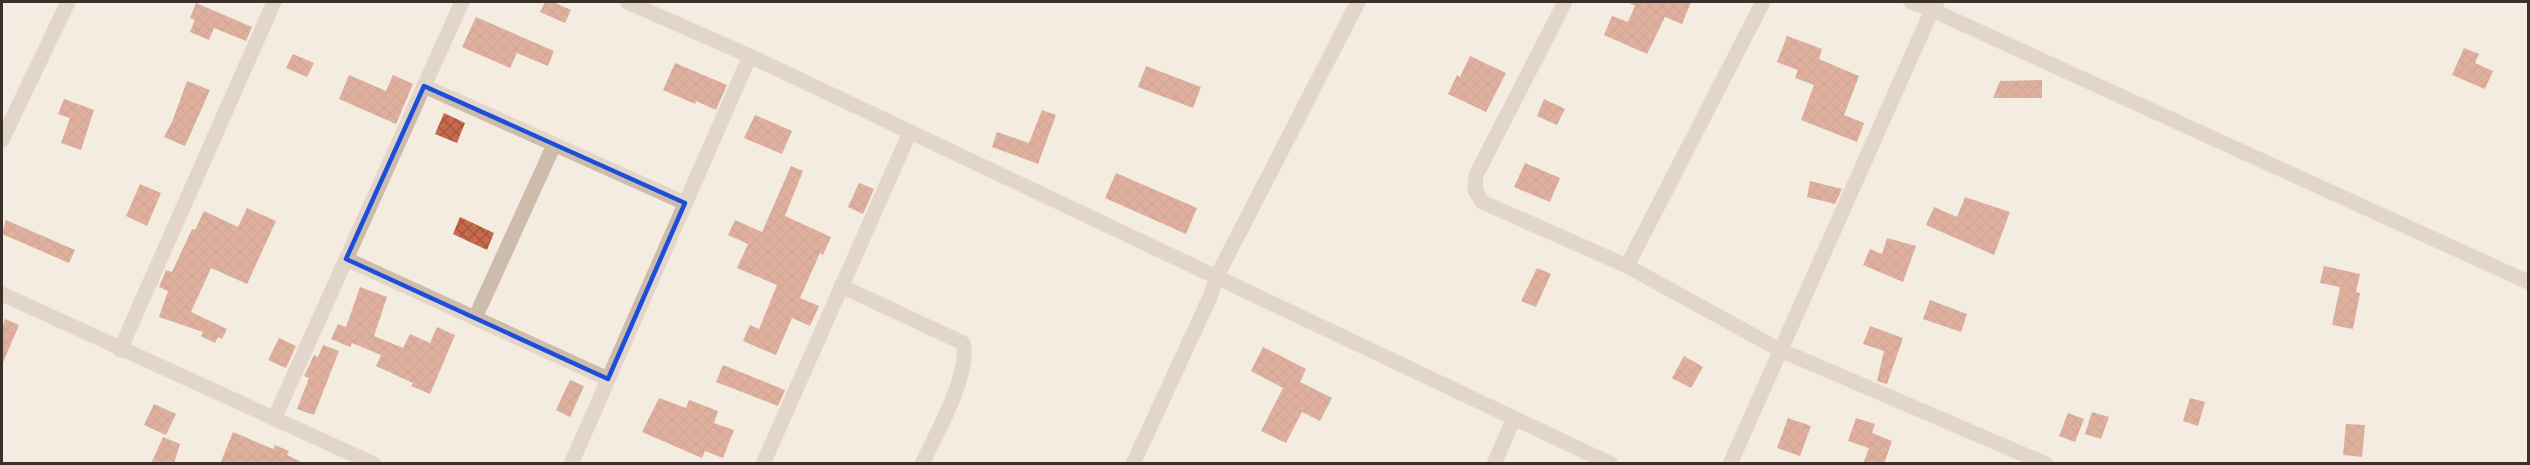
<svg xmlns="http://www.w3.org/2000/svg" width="2530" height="465" font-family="Barlow,sans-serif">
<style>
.building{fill:url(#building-cross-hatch)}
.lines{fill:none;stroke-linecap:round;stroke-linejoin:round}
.minor{stroke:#cdbbac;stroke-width:15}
.marked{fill:none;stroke:#1d4ed8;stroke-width:4.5;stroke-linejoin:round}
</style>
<defs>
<pattern id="building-cross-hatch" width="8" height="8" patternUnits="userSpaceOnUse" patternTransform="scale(1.5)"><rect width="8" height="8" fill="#c8694b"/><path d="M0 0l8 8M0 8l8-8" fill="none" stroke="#a4573f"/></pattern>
</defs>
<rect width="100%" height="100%" fill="#f4ebe1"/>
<g class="building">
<polygon points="545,2 553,2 571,10 565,23 540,12"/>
<polygon points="1627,2 1691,2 1682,24 1665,17 1647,54 1604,35 1612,16 1628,22 1635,6"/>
<polygon points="196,3 252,27 246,41 214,28 209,40 190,32 195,20 190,18"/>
<polygon points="476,17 554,51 548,66 517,53 510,68 462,47"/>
<polygon points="1787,36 1822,49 1819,59 1859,76 1844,115 1864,123 1857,142 1801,120 1814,85 1795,78 1798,70 1777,62"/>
<polygon points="2464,48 2479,54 2475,63 2493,71 2485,89 2452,75"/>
<polygon points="293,54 314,63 307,77 286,68"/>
<polygon points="1470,56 1506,73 1486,112 1448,94 1457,75 1460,77"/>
<polygon points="675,63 727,85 716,110 696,101 695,104 663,90"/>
<polygon points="1146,66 1201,87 1193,108 1138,87"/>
<polygon points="349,75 386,91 393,75 413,84 396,124 339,99"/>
<polygon points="2042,80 2042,98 1993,98 2000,81"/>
<polygon points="187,81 210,90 185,146 164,137 172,122"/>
<polygon points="64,99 94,110 81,150 61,143 70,118 58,114"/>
<polygon points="1544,99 1565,109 1557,125 1537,116"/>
<polygon points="1042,110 1056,115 1038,164 992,147 997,132 1029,143"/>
<polygon points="444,113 465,123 457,143 435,134"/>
<polygon points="755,115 792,131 782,154 744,138"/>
<polygon points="1525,163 1560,178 1550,202 1514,187"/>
<polygon points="791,166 803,171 785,216 831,237 823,255 820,253 800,298 819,306 810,326 792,318 776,355 743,341 750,325 759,329 777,285 737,268 748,244 728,235 735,220 762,232"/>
<polygon points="1116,173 1197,208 1186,234 1105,198"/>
<polygon points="1810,181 1842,189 1835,204 1807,197"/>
<polygon points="859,183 874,189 863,214 848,207"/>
<polygon points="140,184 161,193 147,226 126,216"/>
<polygon points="1965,197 2010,212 1994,255 1926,225 1934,207 1957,217"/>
<polygon points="247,208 276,221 247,284 211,268 191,312 227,329 222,339 218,337 215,343 201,336 203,332 159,317 168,291 159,287 166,270 172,272 192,229 195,230 204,211 238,227"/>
<polygon points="460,217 494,233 487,250 453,234"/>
<polygon points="6,220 75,250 69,263 2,234"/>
<polygon points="1887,238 1916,246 1903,282 1863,265 1870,249 1882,254"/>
<polygon points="2324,266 2360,274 2356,292 2360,293 2353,329 2332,325 2340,287 2320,283"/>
<polygon points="1537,268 1551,274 1536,307 1521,301"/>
<polygon points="360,287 387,297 374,336 403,348 410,334 430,343 437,327 455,335 430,394 411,386 413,383 376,366 381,355 352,343 350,347 331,339 338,324 346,327"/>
<polygon points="1930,300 1967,314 1961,332 1923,319"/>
<polygon points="5,319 19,325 2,365 2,328"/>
<polygon points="1870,326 1903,338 1887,384 1877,381 1884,351 1863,344"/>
<polygon points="279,338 296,346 286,368 268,360"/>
<polygon points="323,345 339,351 314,415 297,409 309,378 304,376 314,355 318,357"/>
<polygon points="1263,347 1306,369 1300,382 1332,398 1320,421 1302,412 1286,443 1261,431 1283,388 1251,371"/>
<polygon points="1684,356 1703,367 1691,388 1672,378"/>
<polygon points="723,365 785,390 778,406 716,382"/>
<polygon points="570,380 584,386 570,417 556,410"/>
<polygon points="659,398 686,408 689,400 718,411 714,423 734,430 723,458 705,451 702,458 642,432"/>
<polygon points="2190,398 2205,402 2198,426 2183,421"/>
<polygon points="154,404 176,414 166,435 144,425"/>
<polygon points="2092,412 2109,417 2101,439 2085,434"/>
<polygon points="2068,413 2084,419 2075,442 2059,436"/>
<polygon points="1788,418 1811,426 1800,456 1777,448"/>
<polygon points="1856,418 1875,424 1872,433 1892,441 1884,464 1863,464 1869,448 1848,441"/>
<polygon points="2346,424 2365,425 2362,457 2343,455"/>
<polygon points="233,432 273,449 275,445 289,451 287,455 306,464 220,464"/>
<polygon points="163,437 180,444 174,464 151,464"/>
</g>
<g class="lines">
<g class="minor">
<polyline points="627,2 750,56 1611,464"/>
<polyline points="1565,2 1476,175 1475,190 1482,202 1627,266 1780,350 2046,464"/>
<polyline points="1911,2 1932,10 1937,2"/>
<polyline points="424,86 685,203"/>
<polyline points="2,140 68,2"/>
<polyline points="346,259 608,379"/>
<polyline points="1627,266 1763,2"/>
<path d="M841,286L963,343C971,374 936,434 922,464"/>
<polyline points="2,294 374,464"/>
<polyline points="475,318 554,145"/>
<polyline points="120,350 274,2"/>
<polyline points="275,417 462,2"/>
<polyline points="571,464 750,56"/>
<polyline points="763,464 910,132"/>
<polyline points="1133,464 1210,297 1217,276 1358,2"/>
<polyline points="1494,464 1514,418"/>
<polyline points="1730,464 1932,10 2528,282"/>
</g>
</g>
<path d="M0 0H2530V465H0ZM424,86L685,203L608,379L346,259Z" fill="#f4ebe1" fill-opacity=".55" fill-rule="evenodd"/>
<path class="marked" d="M424,86L685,203L608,379L346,259Z"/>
<rect width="2530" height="465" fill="none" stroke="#3b302b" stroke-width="6"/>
</svg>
